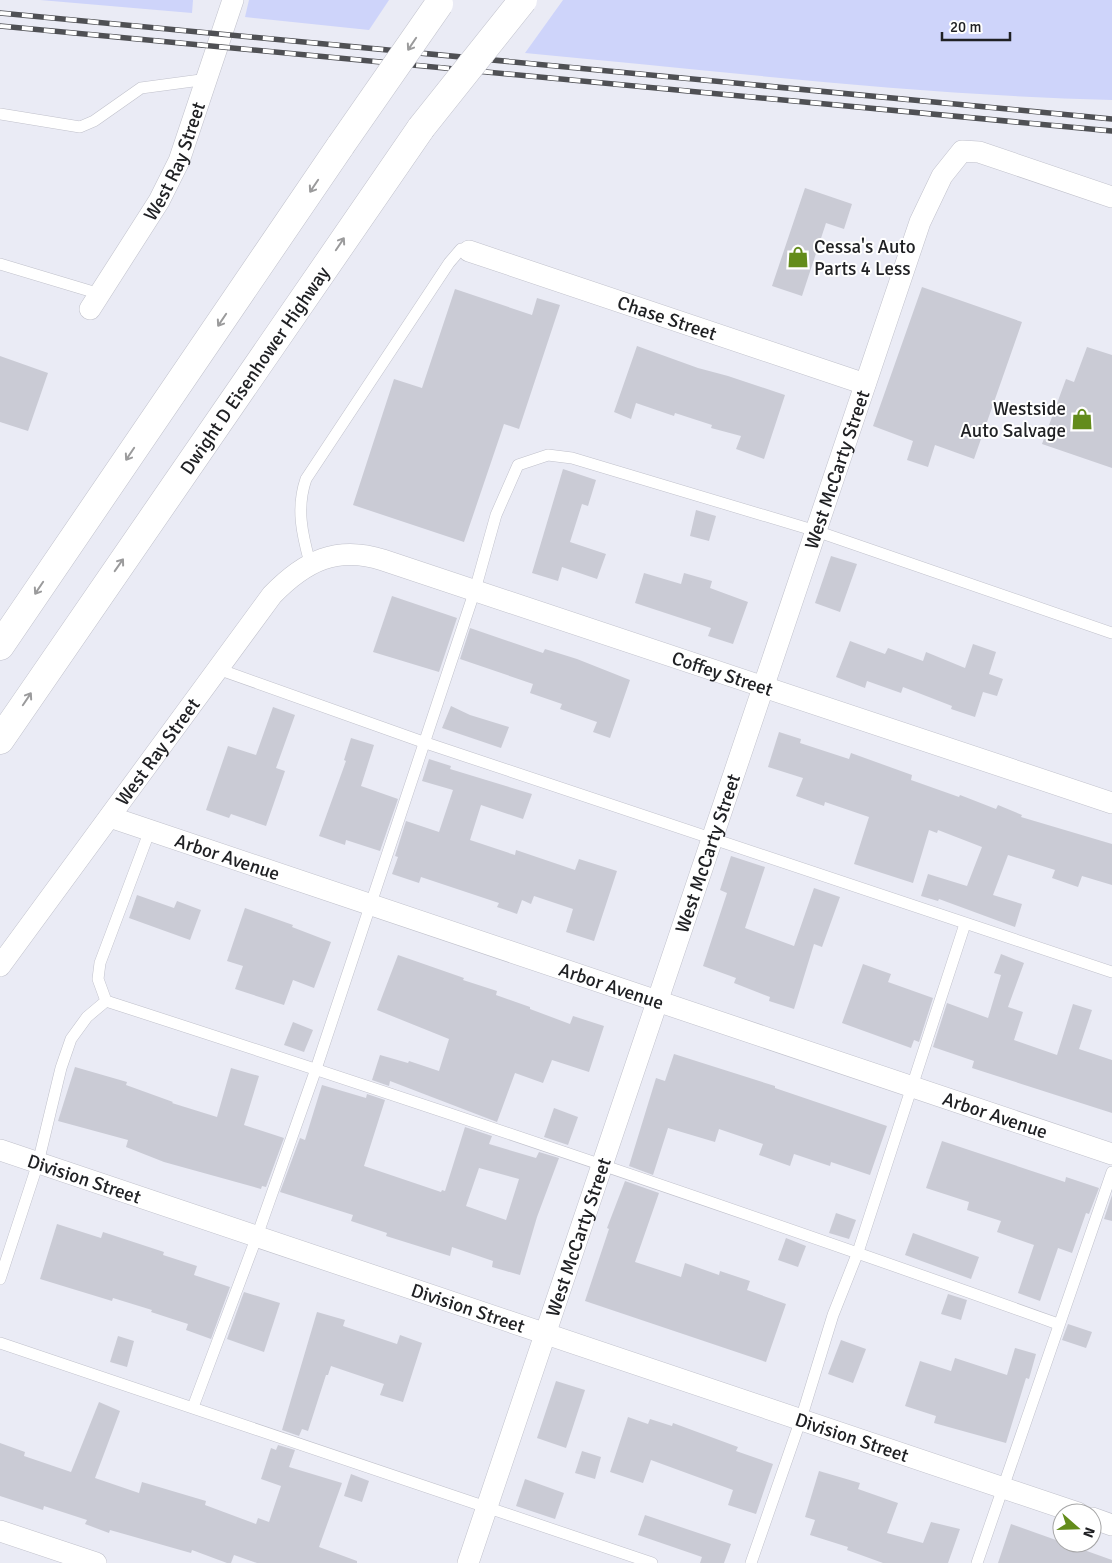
<svg xmlns="http://www.w3.org/2000/svg" width="1112" height="1563" font-family="Signika,sans-serif">
<style>
.green{fill:#ced4fa}
.building{fill:#cacbd5;fill-rule:evenodd}
.lines{fill:none;stroke-linecap:round;stroke-linejoin:round}
.service-casing{stroke:#c0c1cb;stroke-width:12}
.minor-casing{stroke:#c0c1cb;stroke-width:22}
.motorway-casing{stroke:#c0c1cb;stroke-width:29}
.service{stroke:#fff;stroke-width:11}
.minor{stroke:#fff;stroke-width:21}
.motorway{stroke:#fff;stroke-width:28}
.rail-casing{stroke:#4f5054;stroke-width:5.5}
.rail{stroke:#fff;stroke-width:4;stroke-dasharray:11;stroke-linecap:butt}
.motorway-bridge-casing{stroke:#c0c1cb;stroke-width:29;stroke-linecap:butt}
.motorway-bridge{stroke:#fff;stroke-width:28}
.oneway{stroke:#9b9b9c}
.labels{text-anchor:middle;stroke-width:4;stroke-linejoin:round;paint-order:stroke}
.street-label{font-size:19px;fill:#202124;stroke:#fff}
.poi-label{font-size:19px;fill:#202124;stroke:#fff;text-anchor:start}
</style>
<rect width="100%" height="100%" fill="#eaebf5"/>
<g class="green">
<polygon points="40,0 193,0 192,13"/>
<polygon points="249,0 389,0 369,30 245,17"/>
<path d="M563,0H1112V100C916,95 720,71 525,53Z"/>
</g>
<g class="building">
<polygon points="805,188 852,204 844,229 826,223 802,296 772,286"/>
<polygon points="922,287 1022,322 974,459 935,445 928,467 907,460 913,441 873,426"/>
<polygon points="455,289 532,315 537,298 560,305 519,429 504,424 464,542 353,505 394,379 422,388"/>
<polygon points="637,346 698,368 728,376 785,395 764,459 736,449 741,436 711,428 712,425 675,413 674,416 636,403 631,419 614,412"/>
<polygon points="1087,347 1112,355 1112,468 1042,444 1066,379 1074,382"/>
<polygon points="0,356 48,373 28,431 0,422"/>
<polygon points="563,469 596,480 588,506 582,504 570,542 606,554 597,579 562,567 558,581 532,573"/>
<polygon points="696,510 716,516 709,541 690,536"/>
<polygon points="831,556 857,564 840,612 815,603"/>
<polygon points="644,573 681,584 684,573 712,581 710,588 748,602 733,644 708,636 711,628 635,603"/>
<polygon points="392,596 457,618 439,672 373,652"/>
<polygon points="470,628 543,653 545,649 577,659 630,680 610,738 593,732 597,722 560,709 562,704 530,693 533,684 460,659"/>
<polygon points="850,641 885,654 888,648 923,661 926,652 965,668 973,644 996,652 989,674 1003,679 997,696 983,692 975,717 951,709 952,706 903,687 901,693 867,681 865,688 836,677"/>
<polygon points="451,706 470,715 509,727 501,748 442,728"/>
<polygon points="273,707 295,715 276,768 285,771 266,826 231,814 229,818 206,810 228,746 256,755"/>
<polygon points="779,732 801,739 800,743 849,759 851,753 912,775 911,780 959,797 960,795 996,809 998,805 1022,815 1021,817 1112,844 1112,885 1082,876 1078,887 1052,878 1055,870 1008,855 993,895 1022,904 1015,927 939,899 938,901 921,896 928,874 967,886 982,847 938,830 937,833 929,830 913,883 854,864 869,817 825,802 824,806 796,796 803,778 768,767"/>
<polygon points="351,738 374,745 361,786 398,799 380,851 346,840 345,845 319,836 346,761 344,760"/>
<polygon points="429,759 451,766 450,769 532,794 523,819 481,805 470,840 515,855 516,850 575,870 579,859 617,871 594,941 566,932 573,909 534,896 531,904 522,900 517,914 497,907 499,903 421,877 419,883 392,874 398,857 395,856 406,821 439,832 453,790 422,781"/>
<polygon points="731,856 765,867 745,928 794,946 814,888 840,897 822,947 814,944 794,1009 769,1001 770,997 734,983 736,978 703,966 727,893 720,890"/>
<polygon points="137,895 174,908 177,901 201,910 190,940 129,918"/>
<polygon points="245,908 293,925 292,927 331,942 314,988 293,980 284,1005 235,989 243,966 227,961"/>
<polygon points="1001,954 1024,963 1008,1007 1023,1012 1014,1040 1057,1055 1073,1004 1092,1010 1079,1049 1112,1060 1112,1113 972,1068 974,1061 933,1047 947,1003 988,1018 1001,975 994,973"/>
<polygon points="398,955 464,978 463,980 497,991 496,995 530,1007 530,1009 570,1024 573,1016 604,1026 589,1072 552,1060 543,1083 515,1073 497,1122 390,1081 389,1086 372,1080 380,1055 408,1063 409,1061 439,1071 449,1039 377,1010"/>
<polygon points="863,964 891,974 888,982 933,998 919,1042 914,1040 911,1048 842,1023"/>
<polygon points="293,1022 313,1030 304,1052 284,1045"/>
<polygon points="674,1054 775,1086 775,1088 887,1126 870,1175 831,1162 830,1166 794,1154 790,1166 759,1155 763,1144 719,1129 715,1142 668,1128 653,1175 629,1166 656,1078 665,1081"/>
<polygon points="75,1067 127,1082 126,1085 173,1102 172,1103 217,1117 231,1068 259,1076 244,1125 284,1138 266,1187 262,1186 261,1189 164,1162 126,1147 128,1140 58,1121"/>
<path d="M322,1085L366,1098L367,1094L385,1100L364,1166L441,1192L442,1190L445,1191L465,1127L492,1136L489,1144L536,1158L539,1152L559,1158L537,1217L520,1275L492,1267L493,1261L452,1247L450,1256L386,1236L387,1233L351,1221L353,1215L280,1192L300,1138L305,1140ZM479,1168L519,1179L506,1220L466,1206Z"/>
<polygon points="554,1108 578,1117 568,1145 544,1137"/>
<polygon points="942,1141 1065,1182 1066,1177 1099,1188 1089,1214 1086,1213 1072,1253 1058,1248 1040,1301 1018,1293 1034,1245 997,1232 1001,1221 967,1210 969,1202 926,1188"/>
<polygon points="625,1181 659,1193 635,1262 681,1277 685,1263 719,1275 720,1271 750,1281 747,1290 786,1304 766,1362 585,1301 609,1229 607,1228"/>
<polygon points="1112,1195 1112,1221 1104,1219"/>
<polygon points="836,1213 856,1220 849,1239 829,1233"/>
<polygon points="57,1224 101,1238 103,1232 164,1252 163,1255 197,1266 194,1275 230,1287 211,1339 186,1330 188,1324 151,1312 152,1310 113,1298 112,1301 40,1279"/>
<polygon points="913,1233 979,1257 971,1279 905,1255"/>
<polygon points="786,1238 806,1246 798,1267 778,1260"/>
<polygon points="244,1292 280,1303 264,1352 227,1339"/>
<polygon points="948,1294 967,1300 961,1320 941,1314"/>
<polygon points="317,1312 345,1320 343,1326 397,1344 400,1335 422,1343 403,1402 380,1395 384,1384 331,1366 328,1375 326,1375 308,1431 302,1429 299,1436 282,1430"/>
<polygon points="1068,1324 1092,1332 1086,1348 1062,1340"/>
<polygon points="118,1336 134,1341 127,1367 110,1362"/>
<polygon points="841,1340 866,1349 853,1383 828,1374"/>
<polygon points="1015,1348 1036,1354 1029,1379 1026,1378 1006,1443 934,1423 936,1416 905,1406 920,1361 951,1371 955,1358 1007,1375"/>
<polygon points="556,1381 585,1390 566,1448 537,1438"/>
<polygon points="99,1402 120,1411 95,1478 139,1493 142,1482 206,1501 205,1505 256,1524 258,1518 269,1522 281,1486 261,1479 271,1448 276,1450 278,1445 295,1450 289,1467 342,1483 319,1547 357,1561 357,1563 257,1563 234,1555 231,1563 227,1563 192,1550 191,1553 110,1530 109,1533 85,1524 87,1520 44,1506 43,1510 0,1496 0,1443 25,1452 24,1456 71,1472"/>
<polygon points="628,1417 648,1424 650,1419 672,1426 673,1423 738,1447 736,1451 773,1464 756,1514 728,1505 733,1490 651,1460 643,1483 610,1472"/>
<polygon points="582,1451 601,1457 595,1479 575,1473"/>
<polygon points="819,1471 860,1483 858,1489 898,1503 887,1533 923,1543 931,1522 960,1529 948,1563 883,1563 847,1550 848,1547 810,1535 815,1520 805,1517"/>
<polygon points="351,1474 369,1481 362,1502 344,1496"/>
<polygon points="525,1479 564,1493 555,1519 516,1506"/>
<polygon points="645,1515 731,1544 724,1563 700,1563 702,1557 638,1535"/>
<polygon points="1011,1524 1112,1560 1112,1563 998,1563"/>
</g>
<g class="lines">
<g class="service-casing">
<g id="service">
<polyline points="0,114 80,127 94,121 141,88 208,79"/>
<polyline points="0,264 100,294"/>
<path d="M310,563C302,534 296,508 306,479L449,263L461,249L469,251"/>
<polyline points="218,669 423,742 1112,972"/>
<path d="M106,1001C425,1104 743,1211 1058,1324"/>
<polyline points="0,1279 38,1163 61,1068 71,1039 87,1017 106,1001 98,979 100,963 150,830"/>
<polyline points="0,1343 652,1563"/>
<polyline points="193,1407 257,1236 316,1069 475,590 496,515 518,465 548,455 572,458 816,531 1112,633"/>
<polyline points="751,1563 801,1419 833,1315 858,1252 965,924"/>
<polyline points="977,1563 1112,1172"/>
</g>
</g>
<g class="minor-casing">
<g id="minor">
<path id="s1" d="M469,251L865,384"/>
<path id="s2" d="M90,309L159,201L179,161L233,0"/>
<path id="s3" d="M110,817L1112,1154"/>
<path id="s4" d="M0,966L272,595C305,561 337,545 383,560L1112,803"/>
<path id="s5" d="M0,1150L1078,1513"/>
<polyline points="1092,1518 1112,1525"/>
<polyline points="0,1531 96,1563"/>
<path id="s6" d="M468,1563L920,222L942,176L962,151L979,152L1112,197"/>
</g>
</g>
<g class="motorway-casing">
<g id="motorway">
<polyline points="0,646 341,145"/>
<path id="s7" d="M0,740L421,128"/>
</g>
</g>
<use href="#service" class="service"/>
<use href="#minor" class="minor"/>
<use href="#motorway" class="motorway"/>
<g class="rail-casing">
<g id="rail">
<polyline points="0,13 1112,119"/>
<polyline points="0,26 1112,131"/>
</g>
</g>
<use href="#rail" class="rail"/>
<g class="motorway-bridge-casing">
<g id="motorway-bridge">
<polyline points="421,128 523,0"/>
<polyline points="341,145 439,4"/>
</g>
</g>
<use href="#motorway-bridge" class="motorway-bridge"/>
</g>
<defs><path id="oneway-shaft" d="M-6 0H5M1.5-3L5.5 0L1.5 3" fill="none" stroke-width="1.6" stroke-linecap="round" stroke-linejoin="round" transform="scale(1.25)"/></defs>
<g class="oneway">
<use href="#oneway-shaft" transform="translate(412 44) rotate(124)"/>
<use href="#oneway-shaft" transform="translate(314 186) rotate(124)"/>
<use href="#oneway-shaft" transform="translate(340 244) rotate(-56)"/>
<use href="#oneway-shaft" transform="translate(222 320) rotate(124)"/>
<use href="#oneway-shaft" transform="translate(130 454) rotate(124)"/>
<use href="#oneway-shaft" transform="translate(119 565) rotate(-55)"/>
<use href="#oneway-shaft" transform="translate(39 588) rotate(124)"/>
<use href="#oneway-shaft" transform="translate(27 699) rotate(-56)"/>
</g>
<defs>
<g id="shop-bare" transform="scale(1.725)"><path d="M-5-2.5h2.3a2.7 3.5 0 0 1 5.4 0H5L5.5 6h-11ZM-1.5-2.5h3a1.5 2.3 0 0 0-3 0Z" fill="#638c1b" stroke="#fff" stroke-width="2.5" paint-order="stroke"/></g>
</defs>
<g fill-rule="evenodd">
<use href="#shop-bare" x="798" y="257"/>
<use href="#shop-bare" x="1082" y="419"/>
</g>
<g class="labels">
<g class="street-label">
<text dy="7" stroke="none"><textPath href="#s2" startOffset="171">West Ray Street</textPath></text>
<text dy="7" stroke="none"><textPath href="#s1" startOffset="209">Chase Street</textPath></text>
<text dy="7" stroke="none"><textPath href="#s7" startOffset="449">Dwight D Eisenhower Highway</textPath></text>
<text dy="7" stroke="none"><textPath href="#s6" startOffset="1154">West McCarty Street</textPath></text>
<text dy="7" stroke="none"><textPath href="#s4" startOffset="942">Coffey Street</textPath></text>
<text dy="7" stroke="none"><textPath href="#s4" startOffset="266">West Ray Street</textPath></text>
<text dy="7" stroke="none"><textPath href="#s6" startOffset="749">West McCarty Street</textPath></text>
<text dy="7" stroke="none"><textPath href="#s3" startOffset="124">Arbor Avenue</textPath></text>
<text dy="7" stroke="none"><textPath href="#s3" startOffset="529">Arbor Avenue</textPath></text>
<text dy="7" stroke="none"><textPath href="#s3" startOffset="934">Arbor Avenue</textPath></text>
<text dy="7" stroke="none"><textPath href="#s5" startOffset="89">Division Street</textPath></text>
<text dy="7" stroke="none"><textPath href="#s6" startOffset="344">West McCarty Street</textPath></text>
<text dy="7" stroke="none"><textPath href="#s5" startOffset="494">Division Street</textPath></text>
<text dy="7" stroke="none"><textPath href="#s5" startOffset="899">Division Street</textPath></text>
</g>
<g class="poi-label">
<text x="814" y="253">Cessa's Auto<tspan x="814" dy="22">Parts 4 Less</tspan></text>
<text x="1066" y="415" text-anchor="end">Westside<tspan x="1066" dy="22">Auto Salvage</tspan></text>
</g>
</g>
<g transform="translate(1077 1528) rotate(110)"><circle r="24" fill="#ffffff" stroke="#a6a6a7"/>
<path d="M0-4L9 19L0 12L-9 19Z" fill="#638c1b"/>
<text y="-8" font-size="14" font-weight="bold" text-anchor="middle" fill="#202124">N</text>
</g>
<path d="M942 32v8h68v-8" fill="none" stroke="#202124" stroke-width="2.5"/>
<text x="950" y="32" font-size="15" fill="#202124" stroke="#ffffff" stroke-width="4" paint-order="stroke">20 m</text>
</svg>
